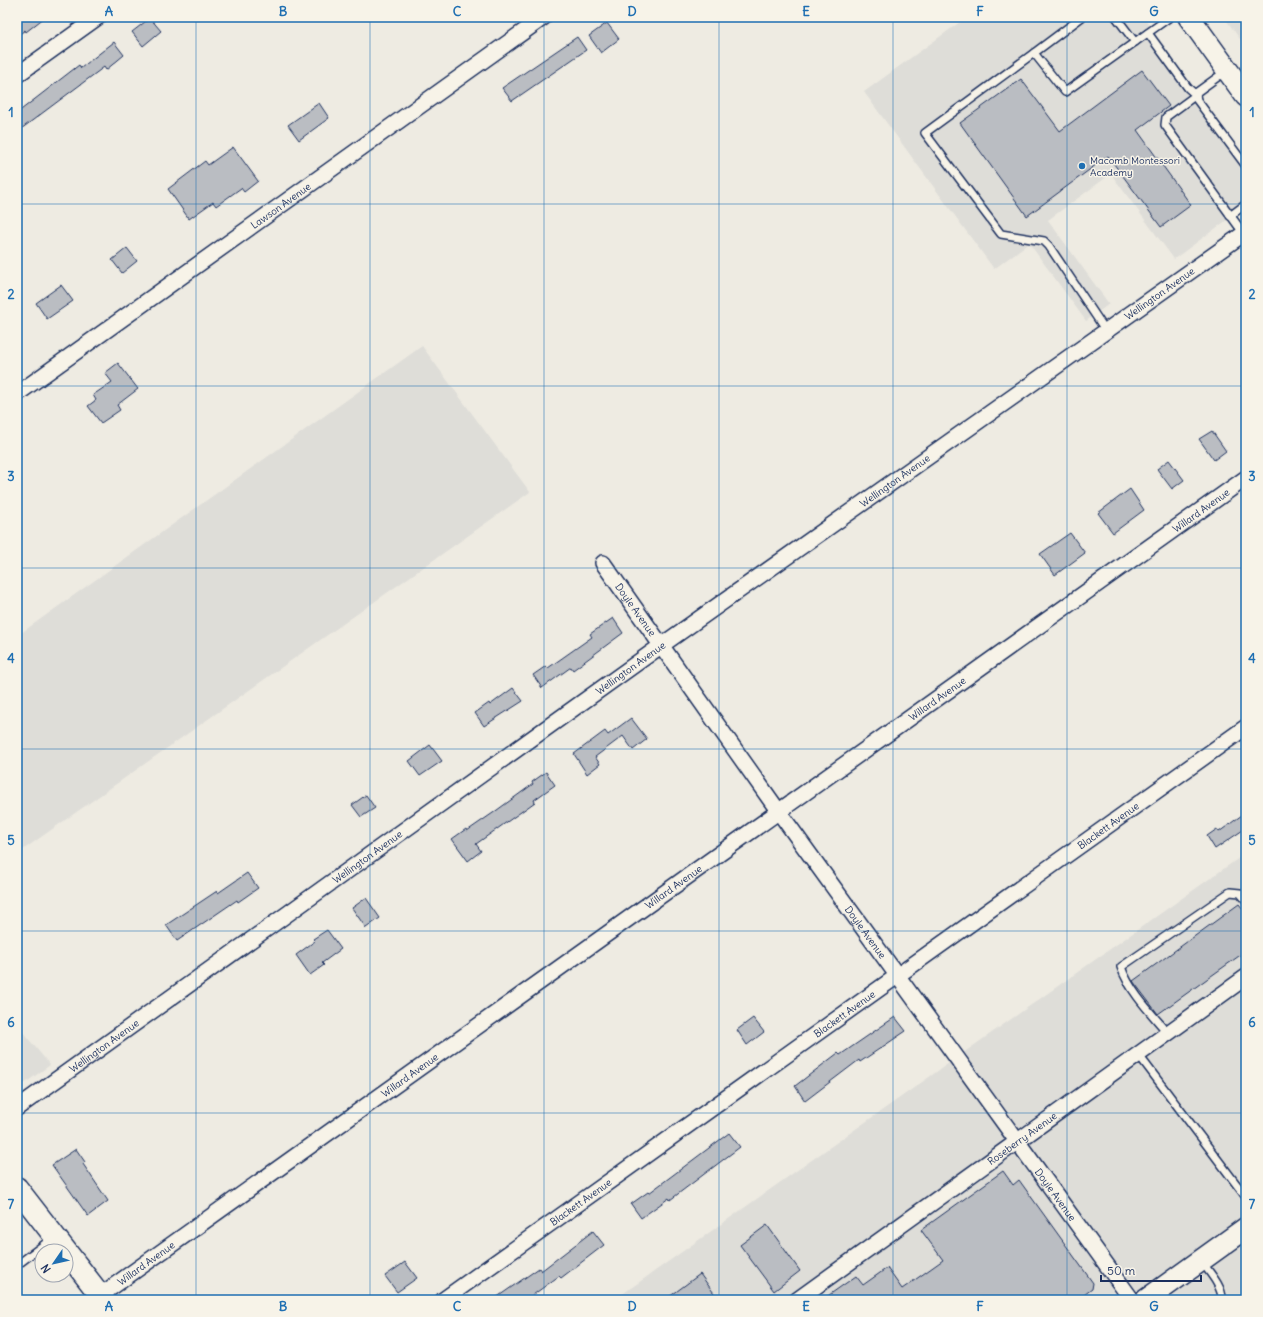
<svg xmlns="http://www.w3.org/2000/svg" width="1263" height="1317" font-family="Delius,sans-serif">
<style>
.built{fill:#deddd8}
.building{fill:#babdc2;stroke:#1b2f5e}
.lines{fill:none;stroke-linecap:round;stroke-linejoin:round}
.lane-casing{stroke:#1b2f5e;stroke-width:10}
.street-casing{stroke:#1b2f5e;stroke-width:18}
.secondary-casing{stroke:#1b2f5e;stroke-width:24}
.lane{stroke:#f7f3e8;stroke-width:7}
.street{stroke:#f7f3e8;stroke-width:15}
.secondary{stroke:#f7f3e8;stroke-width:21}
.grid{fill:none;stroke:#1f6fb2;stroke-width:1;stroke-opacity:0.55}
.poi-dot{fill:#1f6fb2;stroke:#f7f3e8;stroke-width:1.5}
.labels{text-anchor:middle;stroke-width:3;stroke-linejoin:round;paint-order:stroke}
.poi-label{font-size:10px;fill:#1b2f5e;stroke:#f7f3e8;text-anchor:start}
.street-label{font-size:10px;fill:#1b2f5e;stroke:#f7f3e8}
.neatline{fill:none;stroke:#1f6fb2;stroke-width:1.5}
.grid-label{font-size:13px;text-anchor:middle;font-weight:bold;fill:#1f6fb2}
</style>
<rect width="100%" height="100%" fill="#eeebe2"/>
<filter id="ink" filterUnits="userSpaceOnUse"><feTurbulence type="fractalNoise" baseFrequency=".025" numOctaves="2"/><feDisplacementMap in="SourceGraphic" scale="8" xChannelSelector="R" yChannelSelector="G"/><feConvolveMatrix kernelMatrix="1 2 1 2 8 2 1 2 1" color-interpolation-filters="sRGB"/></filter>
<g filter="url(#ink)">
<g class="built">
<polygon points="967,17 1143,17 1246,159 1246,206 1174,259 1111,174 1048,220 1109,304 1086,321 1029,243 994,269 864,92"/>
<polygon points="1224,17 1246,17 1246,47"/>
<polygon points="422,346 530,492 17,854 17,636"/>
<polygon points="1246,853 1246,1300 614,1300"/>
<polygon points="17,1025 50,1065 17,1089"/>
</g>
<g class="building">
<polygon points="17,17 45,17 26,32 25,30 17,36"/>
<polygon points="150,18 161,31 143,46 132,32"/>
<polygon points="607,23 619,39 601,53 589,36"/>
<polygon points="577,37 586,50 512,101 502,88"/>
<polygon points="114,42 124,55 106,70 104,67 17,132 17,113 79,65 81,68"/>
<polygon points="1142,70 1169,106 1137,130 1191,205 1161,227 1108,156 1027,216 960,123 1021,79 1060,131"/>
<polygon points="319,103 329,118 299,140 288,125"/>
<polygon points="233,147 258,181 244,192 241,188 216,206 213,202 189,219 168,189 205,161 208,165"/>
<polygon points="127,248 137,261 122,273 112,260"/>
<polygon points="61,285 73,301 47,319 36,303"/>
<polygon points="118,363 138,389 117,405 120,410 101,423 88,406 96,400 93,395 112,382 105,373"/>
<polygon points="1212,431 1226,451 1214,460 1199,439"/>
<polygon points="1169,460 1184,480 1172,489 1157,469"/>
<polygon points="1130,489 1144,510 1113,533 1098,513"/>
<polygon points="1070,533 1085,553 1055,575 1040,554"/>
<polygon points="613,618 623,633 573,670 571,667 542,688 533,675 546,666 548,668 592,637 590,634"/>
<polygon points="513,688 523,701 484,726 475,713 489,703 490,705"/>
<polygon points="631,718 647,739 633,750 623,736 595,757 600,764 587,774 574,754 605,731 608,735"/>
<polygon points="430,745 442,761 420,776 409,761"/>
<polygon points="546,772 555,785 534,800 535,802 476,844 481,851 468,861 452,839 466,829 467,831 493,813 533,784 532,782"/>
<polygon points="366,795 375,808 361,817 352,805"/>
<polygon points="1246,812 1246,828 1215,849 1207,836 1217,829 1219,832"/>
<polygon points="247,873 258,888 238,902 237,900 177,941 166,925 217,891 218,893"/>
<polygon points="366,898 380,918 366,928 352,908"/>
<polygon points="1239,904 1246,913 1246,951 1158,1014 1133,981"/>
<polygon points="327,930 341,949 322,963 324,965 310,975 296,955 315,941 313,939"/>
<polygon points="895,1017 906,1031 860,1062 859,1060 805,1101 795,1086 838,1053 840,1055"/>
<polygon points="753,1018 764,1032 747,1045 737,1030"/>
<polygon points="729,1133 740,1147 670,1200 669,1198 641,1218 631,1204 648,1192 649,1193"/>
<polygon points="76,1149 85,1162 83,1164 108,1201 88,1216 52,1165"/>
<polygon points="1003,1171 1013,1185 1019,1180 1093,1283 1092,1289 1077,1300 822,1300 856,1276 863,1285 887,1268 902,1289 943,1260 921,1230"/>
<polygon points="767,1225 800,1271 774,1291 740,1245"/>
<polygon points="593,1231 604,1245 561,1278 559,1276 526,1300 493,1300 539,1268 541,1271"/>
<polygon points="405,1262 417,1278 397,1292 385,1276"/>
<polygon points="700,1274 719,1300 665,1300"/>
</g>
<g class="lines">
<g class="lane-casing">
<g id="lane">
<polyline points="1116,17 1135,42 1170,17"/>
<polyline points="1148,33 1188,88 1196,95 1166,117 1165,125 1244,234"/>
<polyline points="1034,53 1082,17"/>
<polyline points="1226,71 1197,92 1196,95 1197,100 1246,166"/>
<polyline points="1230,216 1246,204"/>
<polyline points="1106,331 1049,246 1044,241 1001,234 925,133 1034,53 1065,92 1135,42"/>
<path d="M1168,1033C1151,1013 1130,992 1121,967L1230,892L1240,893L1246,900"/>
<polyline points="1138,1054 1246,1197"/>
<path d="M1202,1262C1209,1272 1223,1287 1222,1300"/>
<polyline points="17,1265 54,1237"/>
</g>
</g>
<g class="street-casing">
<g id="street">
<polyline points="17,75 98,17"/>
<path id="s1" d="M17,394L544,17"/>
<path id="s2" d="M603,563L779,812L1132,1300"/>
<path id="s3" d="M17,1108L662,645L1246,232"/>
<path id="s4" d="M101,1295L1246,478"/>
<path id="s5" d="M443,1300L1246,727"/>
<path id="s6" d="M797,1300L1246,977"/>
</g>
</g>
<g class="secondary-casing">
<g id="secondary">
<polyline points="1189,17 1246,96"/>
<polyline points="17,1188 104,1300"/>
<polyline points="1146,1300 1246,1228"/>
</g>
</g>
<use href="#lane" class="lane"/>
<use href="#street" class="street"/>
<use href="#secondary" class="secondary"/>
</g>
</g>
<path class="grid" d="M196,17V1300M370,17V1300M544,17V1300M719,17V1300M893,17V1300M1067,17V1300M17,204H1246M17,386H1246M17,568H1246M17,749H1246M17,931H1246M17,1113H1246"/>
<circle class="poi-dot" cx="1082" cy="166" r="4"/>
<g class="labels">
<g class="poi-label">
<text x="1090" y="164">Macomb Montessori<tspan x="1090" dy="12">Academy</tspan></text>
</g>
<g class="street-label">
<text dy="4" stroke="none"><textPath href="#s1" startOffset="324">Lawson Avenue</textPath></text>
<text dy="4" stroke="none"><textPath href="#s3" startOffset="1403">Wellington Avenue</textPath></text>
<text dy="4" stroke="none"><textPath href="#s3" startOffset="1079">Wellington Avenue</textPath></text>
<text dy="4" stroke="none"><textPath href="#s4" startOffset="1351">Willard Avenue</textPath></text>
<text dy="4" stroke="none"><textPath href="#s2" startOffset="57">Doyle Avenue</textPath></text>
<text dy="4" stroke="none"><textPath href="#s3" startOffset="755">Wellington Avenue</textPath></text>
<text dy="4" stroke="none"><textPath href="#s4" startOffset="1027">Willard Avenue</textPath></text>
<text dy="4" stroke="none"><textPath href="#s5" startOffset="817">Blackett Avenue</textPath></text>
<text dy="4" stroke="none"><textPath href="#s3" startOffset="431">Wellington Avenue</textPath></text>
<text dy="4" stroke="none"><textPath href="#s4" startOffset="703">Willard Avenue</textPath></text>
<text dy="4" stroke="none"><textPath href="#s2" startOffset="453">Doyle Avenue</textPath></text>
<text dy="4" stroke="none"><textPath href="#s5" startOffset="493">Blackett Avenue</textPath></text>
<text dy="4" stroke="none"><textPath href="#s3" startOffset="107">Wellington Avenue</textPath></text>
<text dy="4" stroke="none"><textPath href="#s4" startOffset="379">Willard Avenue</textPath></text>
<text dy="4" stroke="none"><textPath href="#s6" startOffset="277">Roseberry Avenue</textPath></text>
<text dy="4" stroke="none"><textPath href="#s2" startOffset="777">Doyle Avenue</textPath></text>
<text dy="4" stroke="none"><textPath href="#s5" startOffset="169">Blackett Avenue</textPath></text>
<text dy="4" stroke="none"><textPath href="#s4" startOffset="55">Willard Avenue</textPath></text>
</g>
</g>
<rect width="1263" height="1317" fill="none" stroke="#f7f3e8" stroke-width="44"/>
<g transform="translate(54 1263) rotate(236)"><circle r="19" fill="#f7f3e8" stroke="#9fa5b1"/>
<path d="M0-3L7 15L0 10L-7 15Z" fill="#1f6fb2"/>
<text y="-6" font-size="11" font-weight="bold" text-anchor="middle" fill="#1b2f5e">N</text>
</g>
<path d="M1101 1275v6h100v-6" fill="none" stroke="#1b2f5e" stroke-width="2"/>
<text x="1107" y="1275" font-size="12" fill="#1b2f5e" stroke="#f7f3e8" stroke-width="3" paint-order="stroke">50 m</text>
<rect x="22" y="22" width="1219" height="1273" class="neatline"/>
<g class="grid-label">
<text x="109" y="16">A</text>
<text x="283" y="16">B</text>
<text x="457" y="16">C</text>
<text x="632" y="16">D</text>
<text x="806" y="16">E</text>
<text x="980" y="16">F</text>
<text x="1154" y="16">G</text>
<text x="11" y="117">1</text>
<text x="1252" y="117">1</text>
<text x="11" y="299">2</text>
<text x="1252" y="299">2</text>
<text x="11" y="481">3</text>
<text x="1252" y="481">3</text>
<text x="11" y="663">4</text>
<text x="1252" y="663">4</text>
<text x="11" y="845">5</text>
<text x="1252" y="845">5</text>
<text x="11" y="1027">6</text>
<text x="1252" y="1027">6</text>
<text x="11" y="1209">7</text>
<text x="1252" y="1209">7</text>
<text x="109" y="1311">A</text>
<text x="283" y="1311">B</text>
<text x="457" y="1311">C</text>
<text x="632" y="1311">D</text>
<text x="806" y="1311">E</text>
<text x="980" y="1311">F</text>
<text x="1154" y="1311">G</text>
</g>
</svg>
